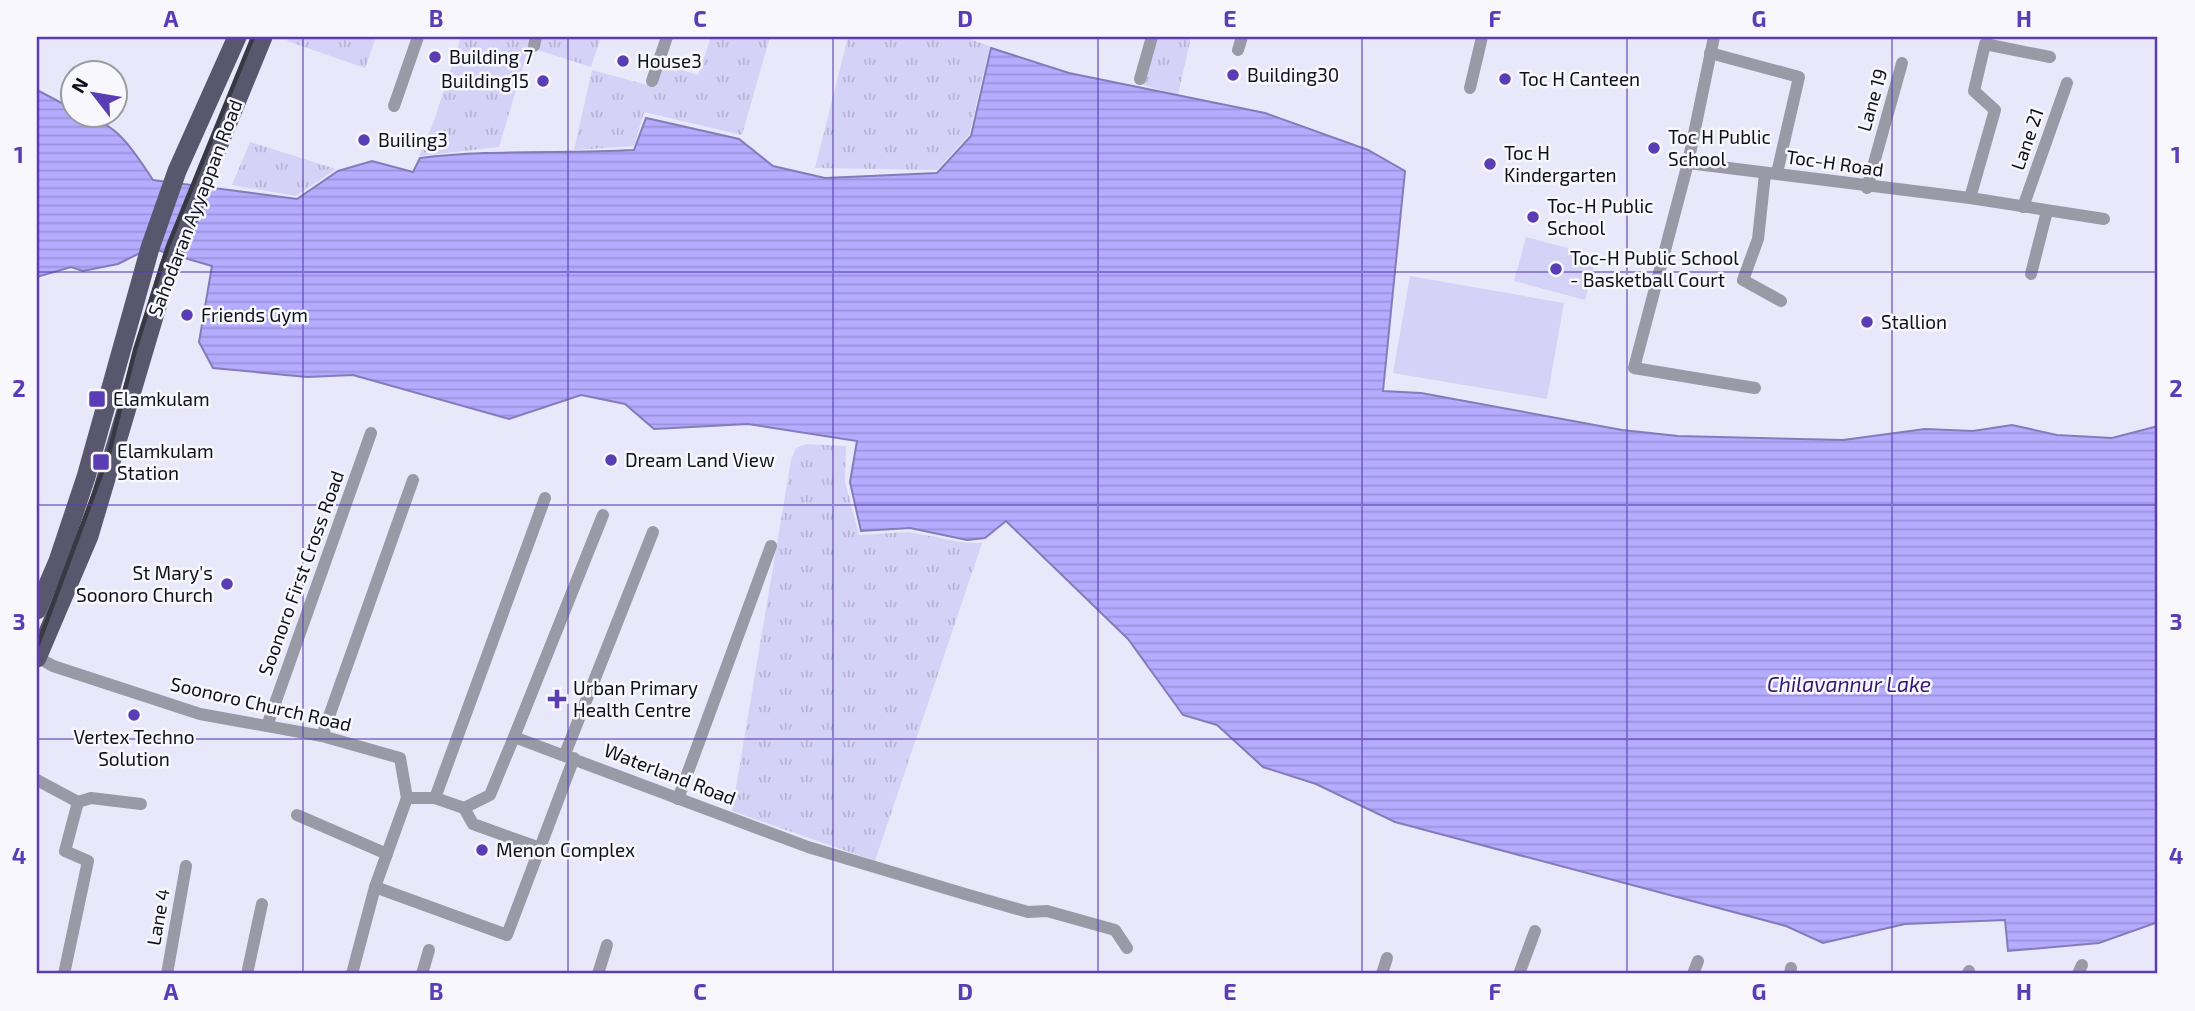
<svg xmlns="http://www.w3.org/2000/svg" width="2195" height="1011" font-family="'Exo 2',sans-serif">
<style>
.grass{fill:url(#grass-tufts)}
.garden{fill:#d5d2f7}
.water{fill:url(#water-rules);stroke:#847cba;stroke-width:2}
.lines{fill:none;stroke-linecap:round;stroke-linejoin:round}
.minor{stroke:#9a99a6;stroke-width:12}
.primary{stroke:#59576e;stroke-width:19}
.rail{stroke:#393843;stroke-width:4.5}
.grid{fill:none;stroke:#5a3db5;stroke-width:2;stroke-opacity:0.55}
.poi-dot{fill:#5a3db5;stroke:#f7f7fd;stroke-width:2.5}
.labels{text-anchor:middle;stroke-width:5;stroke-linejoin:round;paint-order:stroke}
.poi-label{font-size:19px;fill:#11101a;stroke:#f7f7fd;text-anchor:start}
.street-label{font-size:19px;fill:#11101a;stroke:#f7f7fd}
.water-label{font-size:21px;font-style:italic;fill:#331674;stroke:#f7f7fd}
.neatline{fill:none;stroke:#5a3db5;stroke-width:2.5}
.grid-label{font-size:23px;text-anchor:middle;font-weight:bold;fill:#5a3db5}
</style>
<defs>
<pattern id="grass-tufts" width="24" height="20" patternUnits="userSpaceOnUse" patternTransform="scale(1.75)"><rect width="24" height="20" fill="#d5d2f7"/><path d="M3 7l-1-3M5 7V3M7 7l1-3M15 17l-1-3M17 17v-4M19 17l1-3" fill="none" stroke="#b6b3d3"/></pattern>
<pattern id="water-rules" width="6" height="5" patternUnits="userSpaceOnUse" patternTransform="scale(1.75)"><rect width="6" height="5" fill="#b5abff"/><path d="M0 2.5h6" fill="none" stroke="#9b92da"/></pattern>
</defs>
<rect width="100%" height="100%" fill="#e9e8fb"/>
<g class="grass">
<polygon points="289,37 376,37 365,68 287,41"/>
<polygon points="461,37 532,37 499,147 419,156 434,121"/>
<polygon points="542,37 601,37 591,67 538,50"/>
<polygon points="711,37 770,37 742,135 644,112 634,146 574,150 592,70 655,87 662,64 698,75"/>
<polygon points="848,37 972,37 972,40 990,46 969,135 937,170 815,168"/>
<polygon points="1157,37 1191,37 1178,95 1143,85"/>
<polygon points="250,142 336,169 296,196 232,185"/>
<polygon points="806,444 846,446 845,482 859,535 909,532 966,543 982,543 875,861 732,811 791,460 796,448"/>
</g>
<g class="garden">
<polygon points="1526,237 1597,256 1585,300 1514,281"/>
<polygon points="1410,276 1564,303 1547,399 1393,373"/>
</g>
<path class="water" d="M991,48L1069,73L1265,113L1368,150L1405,171L1383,391L1421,393L1622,430L1678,436L1843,440L1925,429L1973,431L2012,425L2057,435L2112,438L2158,426V922L2099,943L2008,951L2005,920L1905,924L1823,943L1786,926L1395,822L1316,784L1263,767L1217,725L1183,715L1128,639L1006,521L985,538L967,540L910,528L861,531L850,482L857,441L748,424L654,429L625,404L581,395L509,419L353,375L307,377L213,368L199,342L212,266L150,248L118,264L83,271L71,267L37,277V90L73,109L74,116C114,116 133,150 153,180L297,199L338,171L372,161L413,172L420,158C491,149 562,154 634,150L646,118L739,139L773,166L825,178L937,173L971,136Z"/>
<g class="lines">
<g class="minor">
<polyline points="1714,37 1688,163 1970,198 2104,219"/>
<polyline points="534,46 536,37"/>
<polyline points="1238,50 1242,37"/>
<polyline points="1710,53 1799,77 1777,173"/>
<polyline points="1140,79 1152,37"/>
<polyline points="652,81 667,37"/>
<polyline points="1470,88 1482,37"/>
<polyline points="394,106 418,37"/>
<polyline points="1688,163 1634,368 1755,388"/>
<polyline points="1765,174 1758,239 1743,280 1781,301"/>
<polyline points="1867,188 1902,63"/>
<polyline points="1970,198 1995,110 1974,91 1985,44 2050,57"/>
<polyline points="2023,207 2067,83"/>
<polyline points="2031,274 2047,211"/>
<polyline points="37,657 53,666 200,714 322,736 400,758 407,798"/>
<polyline points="267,726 371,433"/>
<polyline points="322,736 413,480"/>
<polyline points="514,737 603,515"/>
<polyline points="565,754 653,532"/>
<polyline points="37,780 78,802 91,798 141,804"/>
<polyline points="407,798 435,798 464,808 490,795 514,737 808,847 965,894 1028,912 1047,911 1115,930 1127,948"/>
<polyline points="435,798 545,498"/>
<polyline points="678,799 771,546"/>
<polyline points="464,808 473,824 540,848"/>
<polyline points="297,815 387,854"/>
<polyline points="375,887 507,935 574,758"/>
<polyline points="64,974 88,861 65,851 78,802"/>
<polyline points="167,974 186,866"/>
<polyline points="247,974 262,904"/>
<polyline points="352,974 375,887 407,798"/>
<polyline points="422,974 429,950"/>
<polyline points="598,974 607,945"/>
<polyline points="1382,974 1387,958"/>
<polyline points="1519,974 1535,931"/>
<polyline points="1693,974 1698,961"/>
<polyline points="1790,974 1791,968"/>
<polyline points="1968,974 1969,971"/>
<polyline points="2078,974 2082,965"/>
</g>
<g class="primary">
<polyline points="37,610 58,561 86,477 150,248 177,171 237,37"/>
<polyline points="37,658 89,536 169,266 263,37"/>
</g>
<polyline class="rail" points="37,647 109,453 135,350 168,246 253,37"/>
</g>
<path class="grid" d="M303,37V974M568,37V974M833,37V974M1098,37V974M1362,37V974M1627,37V974M1892,37V974M37,272H2158M37,505H2158M37,739H2158"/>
<g class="poi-dot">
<circle cx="435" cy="57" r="7"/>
<circle cx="623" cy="61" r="7"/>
<circle cx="1233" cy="75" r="7"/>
<circle cx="1505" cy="79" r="7"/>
<circle cx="543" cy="81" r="7"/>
<circle cx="364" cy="140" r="7"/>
<circle cx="1654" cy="148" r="7"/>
<circle cx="1490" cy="164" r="7"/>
<circle cx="1533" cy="217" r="7"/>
<circle cx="1556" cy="269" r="7"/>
<circle cx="187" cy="315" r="7"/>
<circle cx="1867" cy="322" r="7"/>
<rect x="88" y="390" width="18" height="18" rx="3.5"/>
<circle cx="611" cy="460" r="7"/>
<rect x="92" y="453" width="18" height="18" rx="3.5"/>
<circle cx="227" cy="584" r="7"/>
<path d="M553.5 688.5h7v7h7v7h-7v7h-7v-7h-7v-7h7z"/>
<circle cx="134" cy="715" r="7"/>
<circle cx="482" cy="850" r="7"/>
</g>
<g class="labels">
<g class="poi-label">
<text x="449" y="64">Building 7</text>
<text x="637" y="68">House3</text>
<text x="1247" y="82">Building30</text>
<text x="1519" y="86">Toc H Canteen</text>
<text x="529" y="88" text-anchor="end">Building15</text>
<text x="1668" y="144">Toc H Public<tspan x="1668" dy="22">School</tspan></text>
<text x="378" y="147">Builing3</text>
<text x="1504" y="160">Toc H<tspan x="1504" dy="22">Kindergarten</tspan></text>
<text x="1547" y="213">Toc-H Public<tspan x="1547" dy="22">School</tspan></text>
<text x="1570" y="265">Toc-H Public School<tspan x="1570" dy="22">- Basketball Court</tspan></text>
<text x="201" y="322">Friends Gym</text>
<text x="1881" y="329">Stallion</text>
<text x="113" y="406">Elamkulam</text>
<text x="117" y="458">Elamkulam<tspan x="117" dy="22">Station</tspan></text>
<text x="625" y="467">Dream Land View</text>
<text x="213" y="580" text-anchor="end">St Mary's<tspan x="213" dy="22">Soonoro Church</tspan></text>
<text x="573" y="695">Urban Primary<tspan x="573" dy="22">Health Centre</tspan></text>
<text x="134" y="744" text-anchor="middle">Vertex Techno<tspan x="134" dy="22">Solution</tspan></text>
<text x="496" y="857">Menon Complex</text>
</g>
<g class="street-label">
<text transform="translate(1872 100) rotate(-74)" y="7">Lane 19</text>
<text transform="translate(2027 139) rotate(-71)" y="7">Lane 21</text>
<text transform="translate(1835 163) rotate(8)" y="7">Toc-H Road</text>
<text transform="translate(195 208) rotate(-69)" y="7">Sahodaran Ayyappan Road</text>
<text transform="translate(301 573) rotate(-70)" y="7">Soonoro First Cross Road</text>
<text transform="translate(261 704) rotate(13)" y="7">Soonoro Church Road</text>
<text transform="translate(670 774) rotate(21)" y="7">Waterland Road</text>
<text transform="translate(158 917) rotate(-80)" y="7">Lane 4</text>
</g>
<g class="water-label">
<text x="1849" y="692">Chilavannur Lake</text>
</g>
</g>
<rect width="2195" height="1011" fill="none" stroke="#f7f7fd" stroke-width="77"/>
<g transform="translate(94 94) rotate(301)"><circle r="33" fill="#f7f7fd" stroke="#9b9ba2" stroke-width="2"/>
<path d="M0-5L12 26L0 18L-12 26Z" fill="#5a3db5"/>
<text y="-10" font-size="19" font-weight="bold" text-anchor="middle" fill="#11101a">N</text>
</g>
<rect x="38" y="38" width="2118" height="934" class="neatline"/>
<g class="grid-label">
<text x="171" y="27">A</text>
<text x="436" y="27">B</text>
<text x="700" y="27">C</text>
<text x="965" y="27">D</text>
<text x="1230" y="27">E</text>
<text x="1495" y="27">F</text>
<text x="1759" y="27">G</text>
<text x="2024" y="27">H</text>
<text x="19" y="163">1</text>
<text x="2176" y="163">1</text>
<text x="19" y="397">2</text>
<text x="2176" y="397">2</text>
<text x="19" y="630">3</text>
<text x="2176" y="630">3</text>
<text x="19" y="864">4</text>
<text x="2176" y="864">4</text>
<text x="171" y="1000">A</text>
<text x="436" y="1000">B</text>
<text x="700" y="1000">C</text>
<text x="965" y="1000">D</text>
<text x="1230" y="1000">E</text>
<text x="1495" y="1000">F</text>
<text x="1759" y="1000">G</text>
<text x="2024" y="1000">H</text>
</g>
</svg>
